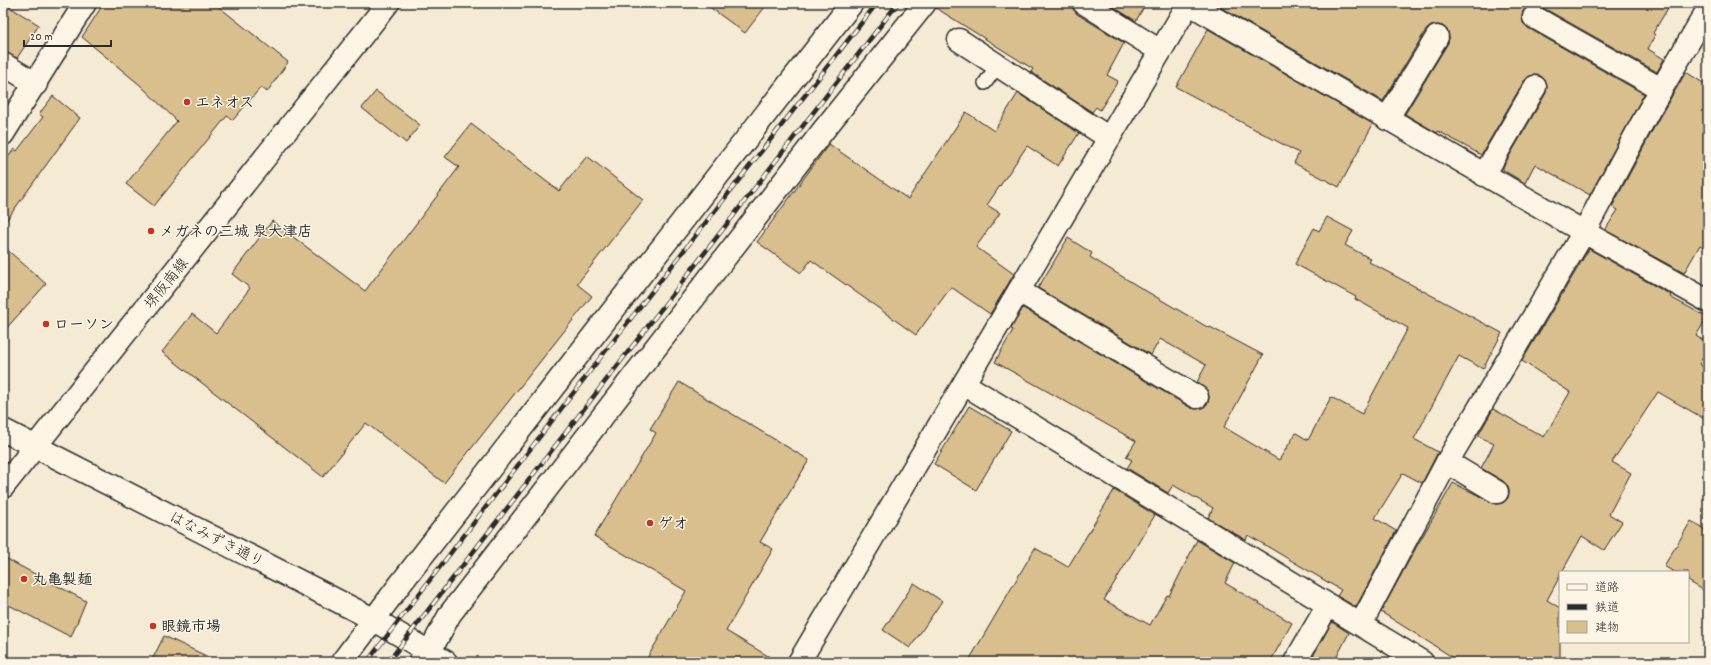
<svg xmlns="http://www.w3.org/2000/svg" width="1711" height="665" font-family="Dekko,'Klee One',sans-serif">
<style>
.building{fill:#d9be8e;stroke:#2b2b2b}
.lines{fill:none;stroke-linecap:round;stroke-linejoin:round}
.lane-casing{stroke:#2b2b2b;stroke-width:16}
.street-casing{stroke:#2b2b2b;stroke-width:25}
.secondary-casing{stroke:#2b2b2b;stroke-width:25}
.lane{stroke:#fcf5e5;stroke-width:13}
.street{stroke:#fcf5e5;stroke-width:22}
.secondary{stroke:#fcf5e5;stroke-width:22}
.rail-casing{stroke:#2b2b2b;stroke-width:4.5}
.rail{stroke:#fcf5e5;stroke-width:3;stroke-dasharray:9;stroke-linecap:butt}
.poi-dot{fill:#c8321e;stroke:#fcf5e5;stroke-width:1.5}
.labels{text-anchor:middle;stroke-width:3;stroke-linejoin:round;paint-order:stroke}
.poi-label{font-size:15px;font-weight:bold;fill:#2b2b2b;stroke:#fcf5e5;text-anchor:start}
.street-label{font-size:15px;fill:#2b2b2b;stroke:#fcf5e5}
</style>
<rect width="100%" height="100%" fill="#f5ead4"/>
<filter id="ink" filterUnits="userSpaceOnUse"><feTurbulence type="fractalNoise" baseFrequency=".025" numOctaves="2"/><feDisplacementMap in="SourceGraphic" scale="8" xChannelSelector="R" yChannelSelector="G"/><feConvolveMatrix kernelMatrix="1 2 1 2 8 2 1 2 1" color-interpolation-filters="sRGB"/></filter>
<g filter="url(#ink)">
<g class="building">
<polygon points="3,3 39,25 17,58 3,52"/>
<polygon points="104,3 214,3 288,62 267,92 261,87 233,120 227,116 154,206 126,184 177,121 140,85 82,37"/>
<polygon points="704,3 768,3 745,33"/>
<polygon points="937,3 1072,3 1073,9 1077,14 1124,43 1107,75 1118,81 1100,110 1096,107 1092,112 1031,72 1033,69 936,8"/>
<polygon points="1107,3 1146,3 1136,21"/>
<polygon points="1222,3 1671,3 1653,33 1655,35 1648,49 1664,59 1657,72 1540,6 1534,5 1528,6 1523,11 1522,17 1523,23 1528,28 1644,94 1590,195 1535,164 1525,183 1503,170 1503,167 1546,93 1547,87 1546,81 1541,76 1535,75 1529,76 1524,81 1481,155 1438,131 1437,133 1405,114 1448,43 1449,38 1448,31 1443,26 1438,25 1431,26 1426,30 1383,101 1220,7"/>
<polygon points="1208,29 1373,124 1339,187 1294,163 1299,153 1176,87"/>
<polygon points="1686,72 1708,86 1708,250 1700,245 1684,273 1605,230 1618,210 1612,207 1659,118"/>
<polygon points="376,91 420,125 406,143 362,108"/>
<polygon points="1018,93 1079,133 1058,166 1027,146 987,205 1000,213 976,247 1014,274 990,314 951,287 916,335 811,260 801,273 757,242 829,144 908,199 966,112 994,131"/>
<polygon points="53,96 80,118 3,225 3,164 14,149 17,151 43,117 39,114"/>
<polygon points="471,124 559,191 587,156 643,200 577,284 592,296 444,483 366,423 323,477 162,352 192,314 216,333 250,288 232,274 272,221 365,291 459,167 445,157"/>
<polygon points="1327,217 1353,231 1345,245 1371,259 1369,262 1502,333 1483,369 1459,356 1414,439 1438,452 1422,483 1403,473 1375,518 1396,531 1356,607 1337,596 1341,590 1248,535 1246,540 1208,518 1213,508 1173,485 1168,493 1127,468 1132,460 1126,457 1136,441 995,362 1013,330 1011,329 1023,308 1191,408 1196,409 1203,408 1208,403 1209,398 1208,391 1197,382 1206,365 1160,339 1151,355 1038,288 1068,238 1092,253 1090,257 1146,291 1209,328 1210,327 1263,355 1224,427 1279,460 1296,433 1308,440 1331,397 1362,414 1408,328 1355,299 1356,297 1295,264 1314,228 1319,231"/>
<polygon points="3,246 46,284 3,332"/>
<polygon points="1589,249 1671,295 1670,297 1707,317 1696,336 1708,343 1708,349 1699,364 1708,370 1708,421 1658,392 1612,462 1631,473 1609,514 1622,522 1604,550 1582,536 1562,572 1560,572 1560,576 1547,600 1560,608 1560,662 1460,662 1381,612 1418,544 1453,483 1496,504 1503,503 1508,498 1509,492 1508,486 1503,481 1481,468 1494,444 1478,436 1493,409 1544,437 1570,392 1522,361"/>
<polygon points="679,382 809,460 760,542 773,549 726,631 778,662 645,662 686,591 594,536 656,433 650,429"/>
<polygon points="969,406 1011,431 976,490 934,464"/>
<polygon points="1114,490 1155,515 1104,600 1150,625 1167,595 1169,596 1197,540 1235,563 1225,583 1292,623 1270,662 968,662 1035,548 1068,567"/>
<polygon points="1691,521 1708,532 1708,593 1688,581 1688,572 1674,572 1664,566"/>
<polygon points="3,557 86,601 71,637 3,602"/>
<polygon points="914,583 942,601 910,648 883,630"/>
<polygon points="1332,622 1349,633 1334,662 1324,662 1313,656"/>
<polygon points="164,636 219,662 151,662"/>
</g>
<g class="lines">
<g class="lane-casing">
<polyline id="lane" points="985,83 998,65"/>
</g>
<g class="street-casing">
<g id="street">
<polyline points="1084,3 1160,51"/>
<polyline points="1188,3 1584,232 1708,301"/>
<polyline points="1534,17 1661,89"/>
<polyline points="959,40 1109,138"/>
<polyline points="3,64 36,84"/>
<polyline points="1387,119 1437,37"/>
<polyline points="3,134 85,3"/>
<polyline points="1484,175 1535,87"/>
<polyline points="1019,291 1197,397"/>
<polyline points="964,384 1422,662"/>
<polyline points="1447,462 1497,492"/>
<polyline points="1361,624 1447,462 1584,232 1648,112 1708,9"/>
<polyline points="342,662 398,587 852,3"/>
<polyline points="420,662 429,653 450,614 822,132 925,3"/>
<polyline points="799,662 1189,3"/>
<polyline points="1295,662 1328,605"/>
</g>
</g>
<g class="secondary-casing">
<g id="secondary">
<polyline points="3,430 373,619 446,662"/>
<polyline points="3,487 388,3"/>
</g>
</g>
<use href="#lane" class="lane"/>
<use href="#street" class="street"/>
<use href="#secondary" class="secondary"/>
<g class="rail-casing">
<g id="rail">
<polyline points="367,662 607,349 877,3"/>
<polyline points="388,662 898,3"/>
</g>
</g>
<use href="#rail" class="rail"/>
</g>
</g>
<g class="poi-dot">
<circle cx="187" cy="102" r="4"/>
<circle cx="151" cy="231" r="4"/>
<circle cx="46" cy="324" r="4"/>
<circle cx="650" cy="523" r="4"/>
<circle cx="24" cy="579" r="4"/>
<circle cx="153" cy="626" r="4"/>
</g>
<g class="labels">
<g class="poi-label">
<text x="195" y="107">エネオス</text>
<text x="159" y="236">メガネの三城 泉大津店</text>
<text x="54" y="329">ローソン</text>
<text x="658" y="528">ゲオ</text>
<text x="32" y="584">丸亀製麺</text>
<text x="161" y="631">眼鏡市場</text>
</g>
<g class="street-label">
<text transform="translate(166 283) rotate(-51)" y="5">堺阪南線</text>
<text transform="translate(217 539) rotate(27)" y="5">はなみずき通り</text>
</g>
</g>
<rect width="1711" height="665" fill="none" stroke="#fcf5e5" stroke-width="16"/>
<rect x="8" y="8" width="1695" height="649" fill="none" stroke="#2b2b2b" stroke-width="1.5" filter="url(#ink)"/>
<rect x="1559" y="571" width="130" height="72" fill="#fcf5e5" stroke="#a8a49b"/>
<rect x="1567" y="584" width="20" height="6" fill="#fcf5e5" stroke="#a8a49b"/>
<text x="1595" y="591" font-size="12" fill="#2b2b2b">道路</text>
<rect x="1567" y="604" width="20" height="6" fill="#2b2b2b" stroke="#a8a49b"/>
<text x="1595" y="611" font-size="12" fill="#2b2b2b">鉄道</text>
<rect x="1567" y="621" width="20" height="12" fill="#d9be8e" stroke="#a8a49b"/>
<text x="1595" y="631" font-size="12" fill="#2b2b2b">建物</text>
<path d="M24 40v6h87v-6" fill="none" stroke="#2b2b2b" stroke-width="2"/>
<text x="30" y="40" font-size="12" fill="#2b2b2b" stroke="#fcf5e5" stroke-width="3" paint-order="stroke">20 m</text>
</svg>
